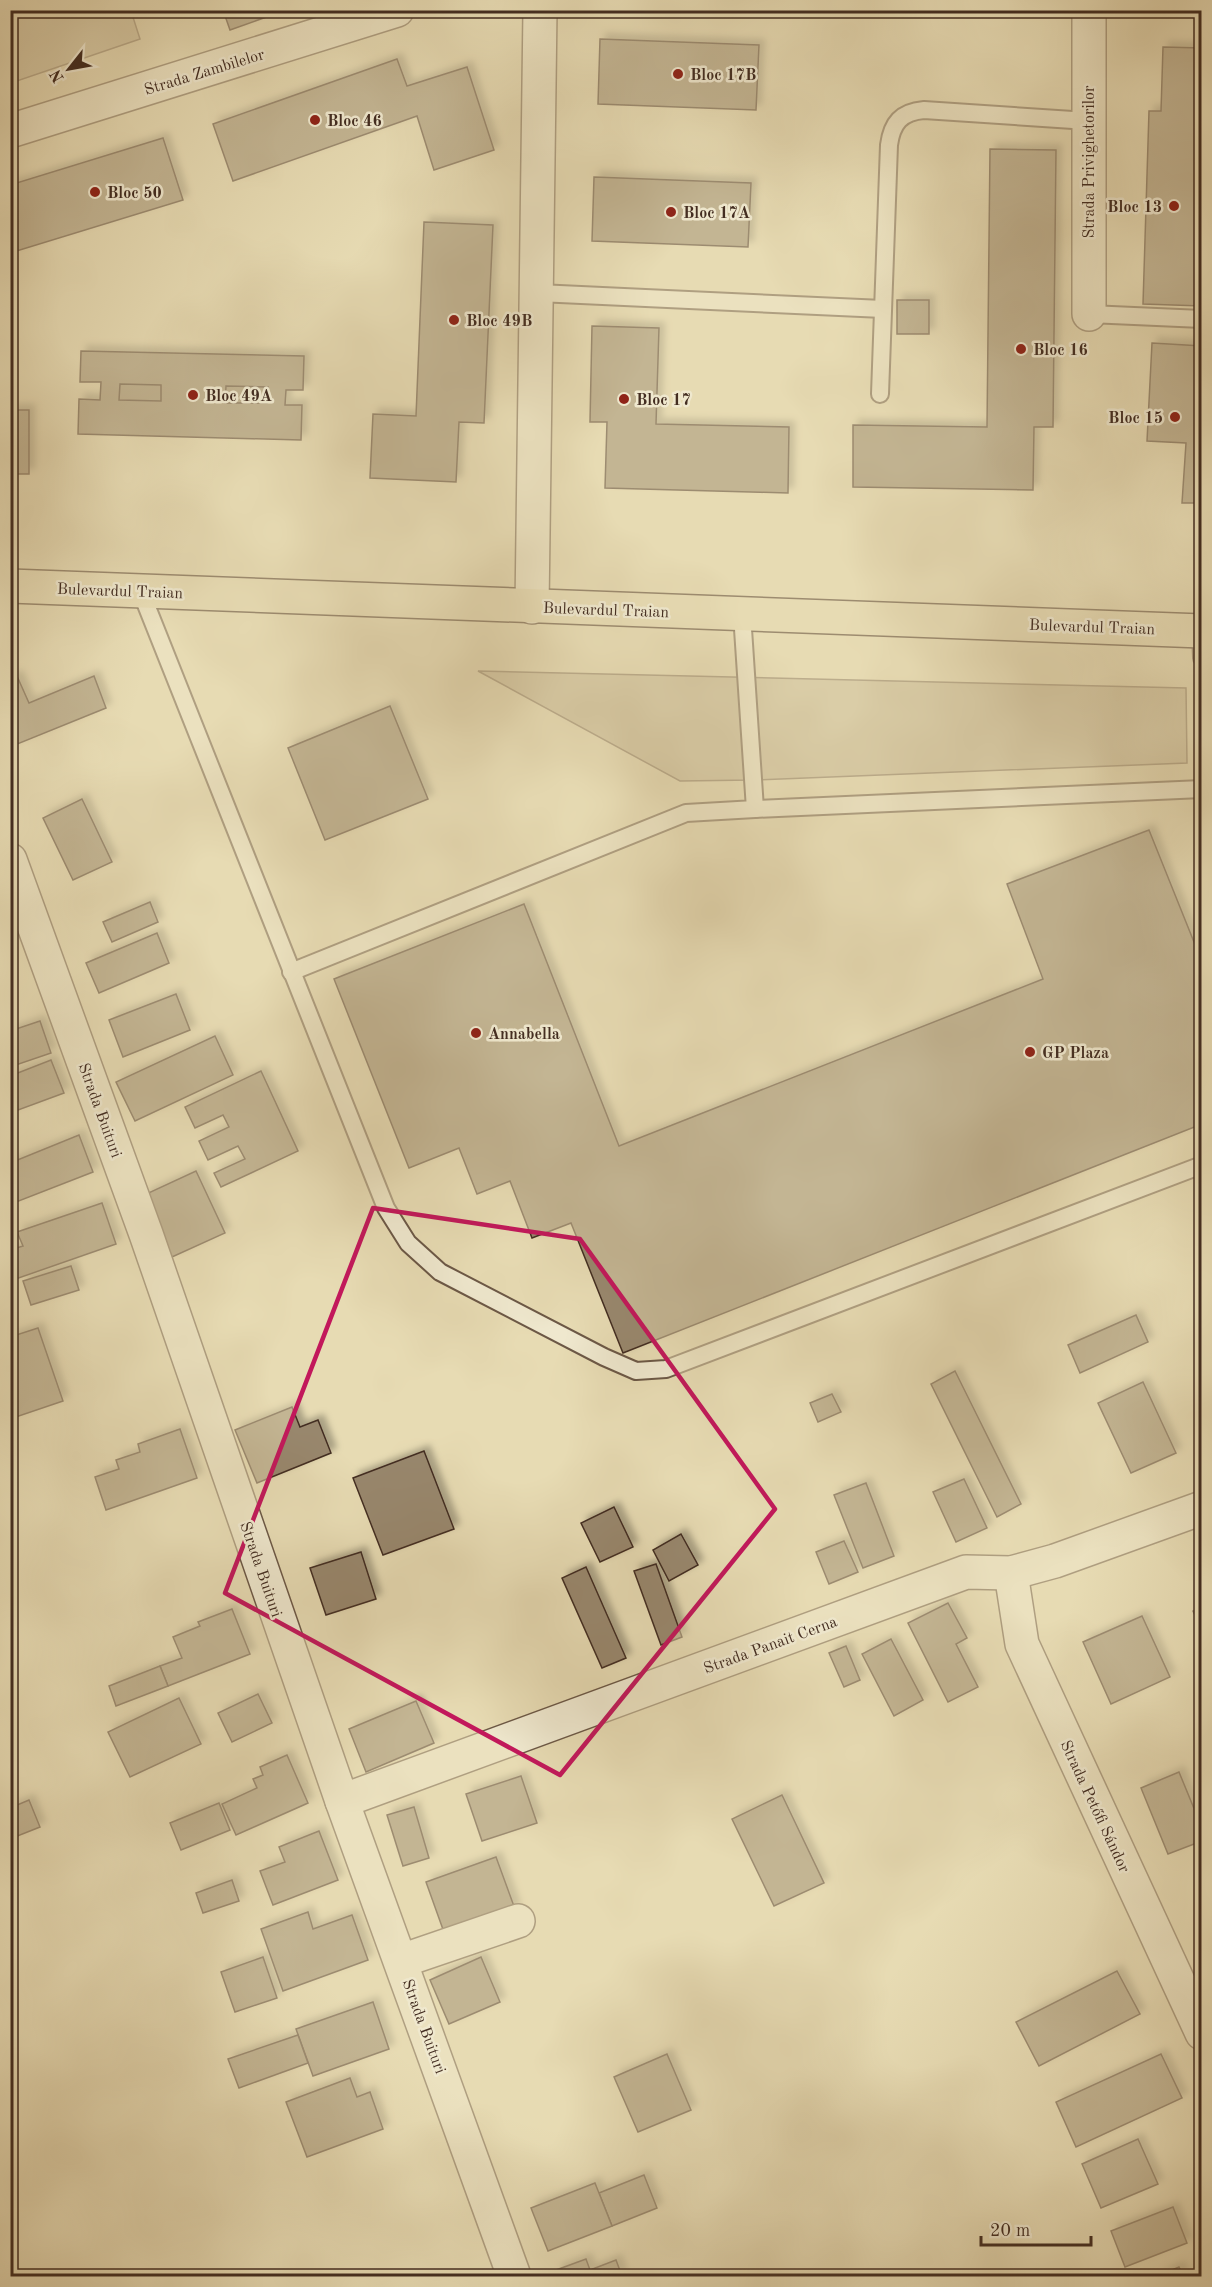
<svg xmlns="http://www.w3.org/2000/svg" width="1212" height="2287" font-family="'Old Standard TT',serif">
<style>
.green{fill:#cbbd9a;stroke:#87755e;stroke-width:1.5}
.building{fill:#98876d;stroke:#432d21;stroke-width:1.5;filter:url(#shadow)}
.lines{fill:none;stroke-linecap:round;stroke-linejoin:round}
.lane-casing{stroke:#6c5846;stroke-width:20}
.street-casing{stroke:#6c5846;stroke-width:36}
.primary-casing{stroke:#432d21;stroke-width:36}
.lane{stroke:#efe8ce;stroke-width:16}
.street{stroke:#efe8ce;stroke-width:33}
.primary{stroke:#e7dbb3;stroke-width:33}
.marked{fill:none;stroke:#c2185b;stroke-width:4.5;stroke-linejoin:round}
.poi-dot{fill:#8f2418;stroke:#efe8ce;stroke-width:2}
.labels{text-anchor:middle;stroke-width:5;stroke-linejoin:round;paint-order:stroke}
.street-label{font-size:16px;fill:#432d21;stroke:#efe8ce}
.poi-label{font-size:16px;font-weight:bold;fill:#432d21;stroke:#efe8ce;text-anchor:start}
</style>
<defs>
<filter id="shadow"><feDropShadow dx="5.5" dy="-5.5" stdDeviation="3" flood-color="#0004"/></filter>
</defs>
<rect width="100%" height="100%" fill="#e7dbb3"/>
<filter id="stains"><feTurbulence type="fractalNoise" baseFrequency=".00333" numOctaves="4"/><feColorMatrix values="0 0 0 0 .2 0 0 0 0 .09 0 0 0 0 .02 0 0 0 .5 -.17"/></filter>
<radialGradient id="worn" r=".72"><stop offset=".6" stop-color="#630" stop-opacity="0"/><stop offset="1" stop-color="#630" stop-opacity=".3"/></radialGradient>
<g class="green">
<polygon points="10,11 131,11 140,39 11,83"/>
<polygon points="478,671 1186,688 1187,763 753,780 680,781"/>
</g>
<g class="building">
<polygon points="223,10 286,10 230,30"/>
<polygon points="600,39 759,45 756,110 598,104"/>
<polygon points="1163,47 1202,48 1202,306 1143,304 1149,111 1161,111"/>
<polygon points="397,59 407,86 467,67 494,150 434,170 417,116 233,181 213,124"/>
<polygon points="163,138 183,200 10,253 10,185"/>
<polygon points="990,149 1056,150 1053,427 1034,427 1033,490 853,487 853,425 987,427"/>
<polygon points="594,177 751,183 748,247 592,241"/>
<polygon points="424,222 493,225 484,423 459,422 456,482 370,478 373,414 416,416"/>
<rect x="897" y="300" width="32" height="34"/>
<polygon points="592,326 659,328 656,424 789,427 788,493 605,488 607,422 590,422"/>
<polygon points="1152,343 1202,346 1202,503 1182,503 1186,443 1147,441"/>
<polygon points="81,351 304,356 303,390 286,390 285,405 302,405 301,440 78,434 79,399 100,400 101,382 80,382"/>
<polygon points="120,384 161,385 161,401 119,400"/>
<polygon points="226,386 268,387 267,403 225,403"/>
<rect x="10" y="410" width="19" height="64"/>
<polygon points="17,676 29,703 94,676 106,708 10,747 10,679"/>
<polygon points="390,706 428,799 325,840 288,748"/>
<polygon points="82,799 112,862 73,880 43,818"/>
<polygon points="1149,830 1202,962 1202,1124 623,1353 571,1223 532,1238 510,1181 477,1194 459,1148 409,1168 334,979 524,904 619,1146 1043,979 1007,884"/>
<polygon points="150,902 158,922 112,942 103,922"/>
<polygon points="157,933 169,963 99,993 86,963"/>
<polygon points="176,994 190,1030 123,1057 109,1020"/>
<polygon points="40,1021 51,1053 10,1067 10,1031"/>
<polygon points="215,1036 233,1075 135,1121 116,1082"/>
<polygon points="51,1060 64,1093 10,1113 10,1076"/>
<polygon points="261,1071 298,1151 221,1187 214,1173 245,1159 238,1146 208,1160 199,1141 229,1127 223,1115 195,1128 185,1107"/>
<polygon points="79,1135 93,1172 11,1204 10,1163"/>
<polygon points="196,1171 225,1233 172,1257 144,1195"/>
<polygon points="102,1203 116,1244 10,1281 10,1250 23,1246 17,1232"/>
<polygon points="71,1266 79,1290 31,1305 23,1281"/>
<polygon points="1136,1315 1148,1342 1080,1373 1068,1345"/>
<polygon points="38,1328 63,1401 10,1419 10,1337"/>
<polygon points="955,1371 1021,1504 997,1517 931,1384"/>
<polygon points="1143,1382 1176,1453 1131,1473 1098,1403"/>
<polygon points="832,1394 841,1412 818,1422 810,1403"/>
<polygon points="292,1407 300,1427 318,1420 331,1453 257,1483 235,1430"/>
<polygon points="180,1429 197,1478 106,1510 95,1477 119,1469 116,1460 140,1452 138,1444"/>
<polygon points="424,1451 454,1529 383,1555 353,1478"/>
<polygon points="964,1479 987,1528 956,1542 933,1492"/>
<polygon points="866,1483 894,1556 863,1568 834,1495"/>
<polygon points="614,1507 633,1547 600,1562 581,1523"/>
<polygon points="681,1534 698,1565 669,1581 653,1550"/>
<polygon points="844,1541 858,1572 829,1584 816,1552"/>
<polygon points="361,1552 376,1599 326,1615 310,1568"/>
<polygon points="656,1564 682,1637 661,1645 634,1571"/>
<polygon points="586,1567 626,1658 602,1668 562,1578"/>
<polygon points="948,1603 967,1638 956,1644 978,1687 948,1702 908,1623"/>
<polygon points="1202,1607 1202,1630 1193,1611"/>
<polygon points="232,1609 250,1654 168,1686 160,1666 182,1658 173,1637 200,1626 198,1622"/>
<polygon points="1142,1616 1170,1677 1111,1704 1083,1642"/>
<polygon points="891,1639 923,1700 894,1716 862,1654"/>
<polygon points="846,1646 860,1680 844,1687 829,1653"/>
<polygon points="160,1666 168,1686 116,1706 109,1686"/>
<polygon points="258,1694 272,1723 232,1742 218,1713"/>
<polygon points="179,1698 201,1744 130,1777 108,1732"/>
<polygon points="416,1701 434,1743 366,1772 349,1729"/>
<polygon points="287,1755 308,1803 236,1835 222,1804 257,1788 253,1779 263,1775 260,1767"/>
<polygon points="1179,1772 1202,1828 1202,1841 1168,1854 1141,1788"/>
<polygon points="521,1776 537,1823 482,1841 466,1794"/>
<polygon points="782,1795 824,1883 774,1906 732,1819"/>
<polygon points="29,1800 40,1827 10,1839 10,1808"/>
<polygon points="219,1803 230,1830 181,1850 170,1823"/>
<polygon points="414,1807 429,1858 403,1866 387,1815"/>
<polygon points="319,1831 338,1880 273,1905 260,1871 285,1862 279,1847"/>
<polygon points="496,1857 515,1909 445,1935 426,1882"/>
<polygon points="232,1880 239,1901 203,1913 196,1893"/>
<polygon points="308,1912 313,1929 352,1915 368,1960 283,1991 261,1929"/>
<polygon points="263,1957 277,1998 235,2012 221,1972"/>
<polygon points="481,1957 500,2002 449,2024 430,1980"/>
<polygon points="1117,1971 1140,2014 1039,2066 1016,2022"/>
<polygon points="373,2002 389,2049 313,2076 296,2029"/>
<polygon points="298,2035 308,2063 239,2088 228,2059"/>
<polygon points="667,2054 691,2110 638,2132 614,2077"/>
<polygon points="1161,2054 1182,2098 1076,2147 1056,2102"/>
<polygon points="350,2078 357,2097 370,2092 383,2129 307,2157 286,2102"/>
<polygon points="1138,2139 1158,2184 1101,2208 1082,2164"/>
<polygon points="644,2175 657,2208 612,2226 599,2193"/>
<polygon points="595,2183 612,2226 548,2251 531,2208"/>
<polygon points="1173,2207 1187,2243 1125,2267 1111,2231"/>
<polygon points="586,2259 590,2270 616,2260 622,2276 558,2276 556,2270"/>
<polygon points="1179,2267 1184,2276 1158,2276"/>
</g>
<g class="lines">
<g class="lane-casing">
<g id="lane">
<polyline points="538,293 883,309"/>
<polyline points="1089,314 1202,319"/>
<path d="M880,394L889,145C892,123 901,112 924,110L1088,121"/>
<polyline points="141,592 386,1208 408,1243 440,1272 604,1357 636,1371 666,1369 1202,1165"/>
<polyline points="1201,631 1202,658"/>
<polyline points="755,809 1202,789"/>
<polyline points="291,972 686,813 755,809 742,614"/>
</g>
</g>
<g class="street-casing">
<g id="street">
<polyline points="1089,10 1089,314"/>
<polyline points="10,131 397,10"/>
<polyline points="532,607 540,10"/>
<polyline points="10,860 146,1234 342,1801 514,2276"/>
<polyline points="1011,1573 1022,1644 1202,2033"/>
<polyline points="342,1801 966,1572 1011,1573 1055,1561 1202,1508"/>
<polyline points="401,1961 518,1921"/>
</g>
</g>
<g class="primary-casing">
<polyline id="primary" points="10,586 1202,631"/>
</g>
<use href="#lane" class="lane"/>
<use href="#street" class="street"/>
<use href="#primary" class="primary"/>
</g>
<path d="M0 0H1212V2287H0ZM373,1208L580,1239L775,1509L560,1775L225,1593Z" fill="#e7dbb3" fill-opacity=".55" fill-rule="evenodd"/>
<path class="marked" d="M373,1208L580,1239L775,1509L560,1775L225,1593Z"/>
<g class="poi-dot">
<circle cx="678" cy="74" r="6"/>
<circle cx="315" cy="120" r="6"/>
<circle cx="95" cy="192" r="6"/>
<circle cx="1174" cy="206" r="6"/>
<circle cx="671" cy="212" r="6"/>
<circle cx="454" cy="320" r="6"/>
<circle cx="1021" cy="349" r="6"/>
<circle cx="193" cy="395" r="6"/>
<circle cx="624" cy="399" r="6"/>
<circle cx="1175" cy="417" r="6"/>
<circle cx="476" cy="1033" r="6"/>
<circle cx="1030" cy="1052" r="6"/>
</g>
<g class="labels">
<g class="street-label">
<text transform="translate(204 71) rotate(-17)" y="6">Strada Zambilelor</text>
<text transform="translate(1088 162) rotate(-90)" y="6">Strada Privighetorilor</text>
<text transform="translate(120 590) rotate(2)" y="6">Bulevardul Traian</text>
<text transform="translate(606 609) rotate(2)" y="6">Bulevardul Traian</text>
<text transform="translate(1092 626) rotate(2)" y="6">Bulevardul Traian</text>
<text transform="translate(101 1110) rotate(70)" y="6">Strada Buituri</text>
<text transform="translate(262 1569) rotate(71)" y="6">Strada Buituri</text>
<text transform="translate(770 1644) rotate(-20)" y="6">Strada Panait Cerna</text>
<text transform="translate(1096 1806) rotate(65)" y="6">Strada Petőfi Sándor</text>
<text transform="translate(425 2026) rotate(70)" y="6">Strada Buituri</text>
</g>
<g class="poi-label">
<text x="690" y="80">Bloc 17B</text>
<text x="327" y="126">Bloc 46</text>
<text x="107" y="198">Bloc 50</text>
<text x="1162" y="212" text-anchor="end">Bloc 13</text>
<text x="683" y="218">Bloc 17A</text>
<text x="466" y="326">Bloc 49B</text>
<text x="1033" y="355">Bloc 16</text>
<text x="205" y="401">Bloc 49A</text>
<text x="636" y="405">Bloc 17</text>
<text x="1163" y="423" text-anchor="end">Bloc 15</text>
<text x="488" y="1039">Annabella</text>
<text x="1042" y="1058">GP Plaza</text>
</g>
</g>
<rect width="1212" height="2287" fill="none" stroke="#e7dbb3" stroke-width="36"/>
<rect x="12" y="12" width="1188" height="2263" fill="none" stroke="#432d21" stroke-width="3"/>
<rect x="18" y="18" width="1176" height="2251" fill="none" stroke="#432d21" stroke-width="1.5"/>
<g transform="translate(69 69) rotate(239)" stroke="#efe8ce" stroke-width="4.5" paint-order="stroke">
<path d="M0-4.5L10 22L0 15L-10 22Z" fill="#432d21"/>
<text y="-9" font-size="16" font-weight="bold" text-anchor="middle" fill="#432d21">N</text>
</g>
<path d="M981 2236v9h110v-9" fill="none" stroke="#432d21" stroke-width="3"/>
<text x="990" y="2236" font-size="18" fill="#432d21" stroke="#efe8ce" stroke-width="4.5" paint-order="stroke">20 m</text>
<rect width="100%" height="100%" filter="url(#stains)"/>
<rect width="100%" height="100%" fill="url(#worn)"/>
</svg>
